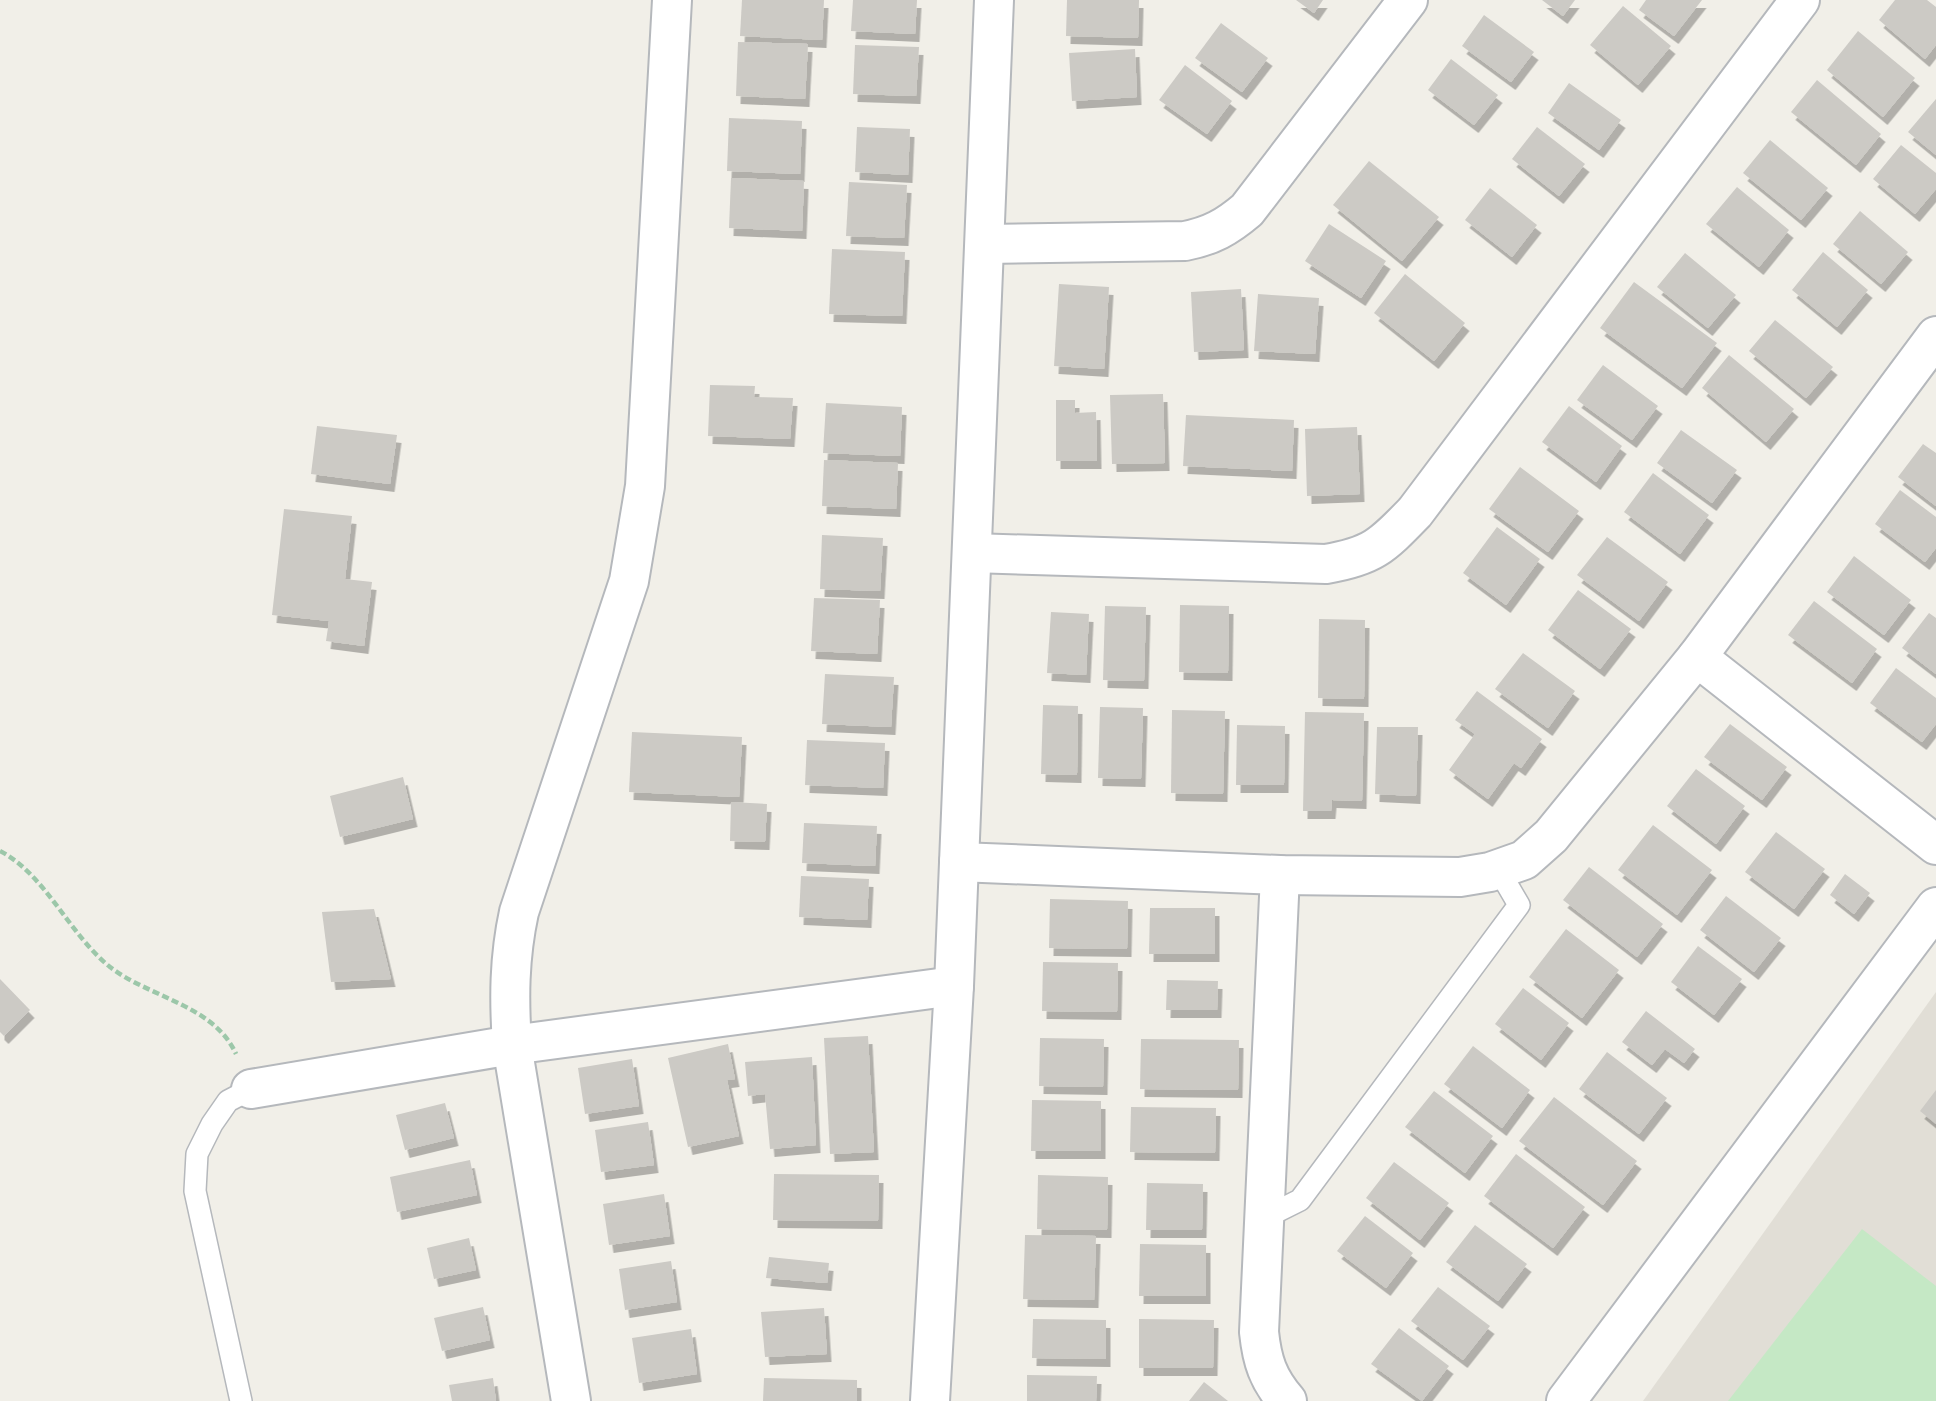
<svg xmlns="http://www.w3.org/2000/svg" width="1936" height="1401" font-family="'Work Sans',sans-serif">
<style>
.education{fill:#e1ded6}
.green{fill:#c5e8c5}
.building{fill:#cccac5;filter:url(#shadow)}
.lines{fill:none;stroke-linecap:round;stroke-linejoin:round}
.service-casing{stroke:#b5b8bc;stroke-width:24}
.minor-casing{stroke:#b5b8bc;stroke-width:42}
.path{stroke:#9cc7a9;stroke-width:4.5;stroke-dasharray:7 3.5;stroke-linecap:butt}
.service{stroke:#fff;stroke-width:21}
.minor{stroke:#fff;stroke-width:38}
</style>
<defs>
<filter id="shadow"><feDropShadow dx="4.5" dy="8" stdDeviation="0" flood-color="#0004"/></filter>
</defs>
<rect width="100%" height="100%" fill="#f1efe8"/>
<polygon class="education" points="1936,992 1936,1401 1643,1401"/>
<polygon class="green" points="1862,1229 1936,1286 1936,1401 1728,1401"/>
<g class="building">
<polygon points="742,0 824,0 822,40 740,36"/>
<polygon points="853,0 917,0 915,34 851,31"/>
<polygon points="1067,0 1139,0 1138,38 1066,36"/>
<polygon points="1296,0 1323,0 1314,13"/>
<polygon points="1542,0 1575,0 1563,16"/>
<polygon points="1646,0 1702,0 1674,36 1639,10"/>
<polygon points="1895,0 1927,0 1936,7 1936,45 1925,59 1879,20"/>
<polygon points="1623,6 1671,46 1638,85 1590,45"/>
<polygon points="1484,15 1534,52 1511,82 1462,46"/>
<polygon points="1221,23 1268,58 1242,92 1195,58"/>
<polygon points="1858,31 1915,78 1883,117 1827,70"/>
<polygon points="738,42 808,44 805,99 736,96"/>
<polygon points="855,45 919,47 916,96 853,94"/>
<polygon points="1135,49 1137,97 1072,101 1069,53"/>
<polygon points="1451,59 1498,95 1474,125 1428,90"/>
<polygon points="1185,65 1232,101 1207,134 1159,100"/>
<polygon points="1817,80 1881,134 1856,165 1791,112"/>
<polygon points="1569,83 1621,120 1599,150 1548,113"/>
<polygon points="1936,99 1936,155 1908,132"/>
<polygon points="729,118 802,121 800,174 727,171"/>
<polygon points="857,127 910,129 908,175 855,172"/>
<polygon points="1537,127 1585,164 1559,196 1512,159"/>
<polygon points="1770,140 1828,188 1801,220 1743,173"/>
<polygon points="1901,145 1936,173 1936,189 1915,214 1873,179"/>
<polygon points="1369,161 1439,217 1402,261 1333,205"/>
<polygon points="731,178 804,181 802,231 729,228"/>
<polygon points="849,182 907,185 904,238 846,236"/>
<polygon points="1737,187 1789,230 1759,267 1706,224"/>
<polygon points="1490,188 1537,225 1512,257 1465,220"/>
<polygon points="1860,211 1908,252 1881,284 1833,244"/>
<polygon points="1329,224 1386,261 1361,298 1305,261"/>
<polygon points="832,249 905,252 902,316 829,314"/>
<polygon points="1823,252 1868,290 1837,327 1792,290"/>
<polygon points="1685,253 1736,295 1708,328 1657,287"/>
<polygon points="1405,274 1465,323 1434,361 1374,313"/>
<polygon points="1634,282 1717,343 1682,388 1600,328"/>
<polygon points="1059,284 1109,287 1104,369 1054,366"/>
<polygon points="1241,289 1244,350 1194,352 1191,292"/>
<polygon points="1258,294 1319,298 1315,354 1254,351"/>
<polygon points="1775,320 1833,367 1806,398 1749,351"/>
<polygon points="1729,355 1794,409 1766,442 1702,388"/>
<polygon points="1603,365 1658,406 1632,440 1577,400"/>
<polygon points="710,385 755,386 754,397 793,398 790,439 708,436"/>
<polygon points="1163,394 1165,463 1112,464 1110,395"/>
<polygon points="1056,400 1075,400 1075,413 1096,412 1097,461 1056,461"/>
<polygon points="826,403 902,407 900,456 823,453"/>
<polygon points="1569,406 1622,446 1596,482 1542,442"/>
<polygon points="1186,415 1294,420 1292,471 1183,466"/>
<polygon points="317,426 397,435 390,484 311,474"/>
<polygon points="1357,427 1360,494 1307,496 1305,429"/>
<polygon points="1681,430 1737,470 1712,503 1657,463"/>
<polygon points="1923,444 1936,453 1936,506 1898,477"/>
<polygon points="824,460 898,463 896,509 822,506"/>
<polygon points="1520,467 1579,511 1548,552 1489,509"/>
<polygon points="1653,473 1709,515 1680,554 1624,512"/>
<polygon points="1900,490 1936,517 1936,548 1925,562 1875,524"/>
<polygon points="284,509 352,516 345,579 372,582 364,646 326,641 329,621 272,615"/>
<polygon points="1497,527 1540,559 1506,605 1463,573"/>
<polygon points="822,535 883,538 880,591 820,589"/>
<polygon points="1607,537 1668,582 1639,621 1577,575"/>
<polygon points="1854,556 1911,600 1884,635 1827,592"/>
<polygon points="1578,590 1631,629 1600,669 1548,630"/>
<polygon points="814,598 880,600 877,654 811,651"/>
<polygon points="1814,601 1877,649 1852,683 1788,635"/>
<polygon points="1180,605 1229,606 1228,673 1179,672"/>
<polygon points="1105,606 1146,607 1144,681 1103,680"/>
<polygon points="1051,612 1089,614 1086,675 1047,673"/>
<polygon points="1929,613 1936,618 1936,674 1902,648"/>
<polygon points="1319,619 1365,620 1364,699 1318,698"/>
<polygon points="1523,653 1575,691 1548,728 1495,689"/>
<polygon points="1896,668 1936,698 1936,724 1922,742 1870,703"/>
<polygon points="825,674 894,677 891,727 822,724"/>
<polygon points="1477,691 1542,739 1521,768 1514,763 1488,799 1449,770 1475,734 1455,720"/>
<polygon points="1043,705 1078,706 1077,775 1041,774"/>
<polygon points="1100,707 1143,708 1141,779 1098,778"/>
<polygon points="1172,710 1225,711 1223,794 1171,793"/>
<polygon points="1305,712 1364,713 1362,801 1332,800 1331,811 1303,811"/>
<polygon points="1730,724 1787,767 1762,800 1704,757"/>
<polygon points="1237,725 1285,726 1284,785 1236,785"/>
<polygon points="1377,727 1418,727 1416,796 1375,794"/>
<polygon points="632,732 742,737 739,797 629,792"/>
<polygon points="807,740 885,743 883,788 805,785"/>
<polygon points="1696,769 1745,806 1716,844 1667,806"/>
<polygon points="403,777 413,819 340,837 330,796"/>
<polygon points="731,802 767,804 765,842 730,841"/>
<polygon points="804,823 877,826 875,866 802,863"/>
<polygon points="1653,825 1712,870 1677,915 1618,870"/>
<polygon points="1776,832 1825,869 1794,909 1745,872"/>
<polygon points="1589,867 1663,924 1637,957 1563,900"/>
<polygon points="1845,874 1870,893 1854,914 1830,895"/>
<polygon points="801,876 869,879 867,920 799,917"/>
<polygon points="1726,896 1781,938 1754,972 1700,930"/>
<polygon points="1050,899 1128,901 1127,949 1049,948"/>
<polygon points="1150,908 1215,908 1215,954 1149,954"/>
<polygon points="374,909 391,979 331,982 322,912"/>
<polygon points="1566,929 1619,970 1582,1018 1529,977"/>
<polygon points="1698,946 1742,979 1714,1015 1671,982"/>
<polygon points="1043,962 1118,963 1117,1012 1042,1011"/>
<polygon points="0,979 30,1010 4,1036 0,1032"/>
<polygon points="1167,980 1218,981 1217,1010 1166,1010"/>
<polygon points="1523,988 1569,1023 1541,1060 1495,1024"/>
<polygon points="1646,1011 1695,1049 1684,1063 1665,1049 1652,1065 1622,1042"/>
<polygon points="868,1036 874,1152 830,1154 824,1038"/>
<polygon points="1040,1038 1104,1039 1103,1087 1039,1086"/>
<polygon points="1141,1039 1239,1040 1238,1090 1140,1089"/>
<polygon points="728,1044 735,1079 727,1080 739,1136 688,1147 668,1058"/>
<polygon points="1473,1046 1530,1090 1502,1128 1444,1084"/>
<polygon points="1607,1052 1667,1098 1639,1134 1579,1089"/>
<polygon points="812,1057 816,1145 770,1149 765,1094 748,1096 745,1062"/>
<polygon points="632,1059 639,1106 585,1114 578,1068"/>
<polygon points="1936,1090 1936,1124 1920,1111"/>
<polygon points="1434,1091 1493,1136 1465,1173 1405,1127"/>
<polygon points="1554,1097 1637,1161 1603,1205 1519,1141"/>
<polygon points="1032,1100 1101,1101 1101,1151 1031,1151"/>
<polygon points="445,1103 454,1138 405,1150 396,1115"/>
<polygon points="1131,1107 1216,1108 1215,1153 1130,1152"/>
<polygon points="648,1122 654,1165 601,1172 595,1130"/>
<polygon points="1516,1154 1585,1207 1553,1248 1484,1196"/>
<polygon points="470,1160 477,1195 397,1212 390,1177"/>
<polygon points="1394,1162 1449,1203 1420,1240 1366,1198"/>
<polygon points="774,1174 879,1175 878,1221 773,1220"/>
<polygon points="1038,1175 1108,1177 1107,1230 1037,1229"/>
<polygon points="1147,1183 1203,1184 1202,1230 1146,1230"/>
<polygon points="664,1194 670,1236 609,1245 603,1204"/>
<polygon points="1365,1216 1413,1253 1386,1288 1337,1251"/>
<polygon points="1475,1225 1527,1264 1498,1301 1446,1262"/>
<polygon points="1025,1235 1096,1236 1094,1300 1023,1299"/>
<polygon points="469,1238 476,1270 434,1279 427,1248"/>
<polygon points="1140,1244 1206,1245 1206,1296 1139,1296"/>
<polygon points="769,1257 829,1263 827,1283 766,1278"/>
<polygon points="671,1261 677,1302 625,1310 619,1269"/>
<polygon points="1438,1287 1490,1326 1463,1360 1411,1321"/>
<polygon points="483,1307 490,1340 442,1351 434,1318"/>
<polygon points="824,1308 827,1354 765,1357 761,1312"/>
<polygon points="1033,1319 1106,1320 1106,1359 1032,1358"/>
<polygon points="1139,1319 1214,1320 1213,1368 1139,1368"/>
<polygon points="1399,1328 1449,1366 1422,1401 1371,1364"/>
<polygon points="691,1329 697,1374 639,1383 632,1338"/>
<polygon points="1027,1375 1097,1376 1096,1401 1027,1401"/>
<polygon points="493,1378 496,1401 452,1401 449,1385"/>
<polygon points="764,1378 857,1380 857,1401 763,1401"/>
<polygon points="1204,1382 1228,1401 1189,1401"/>
</g>
<g class="lines">
<g class="service-casing">
<g id="service">
<polyline points="1264,1218 1300,1200 1519,905 1498,869"/>
<polyline points="241,1401 195,1191 197,1154 212,1124 228,1101 251,1089"/>
</g>
</g>
<g class="minor-casing">
<g id="minor">
<path d="M985,244L1185,241C1211,236 1227,227 1247,210L1408,0"/>
<path d="M972,553L1326,564C1373,556 1382,546 1415,512L1800,0"/>
<polyline points="1697,657 1936,845"/>
<polyline points="959,862 1280,875 1460,877 1490,872 1524,860 1551,836 1697,657 1936,336"/>
<path d="M1280,875L1259,1332C1262,1361 1268,1379 1287,1401"/>
<polyline points="251,1089 512,1045 954,986"/>
<path d="M571,1401L512,1045C509,999 509,958 519,912L629,581L645,486L672,0"/>
<polyline points="930,1401 954,986 994,0"/>
<polyline points="1566,1401 1936,907"/>
</g>
</g>
<path class="path" d="M0,851C45,874 69,934 110,967C150,998 214,1005 236,1054"/>
<use href="#service" class="service"/>
<use href="#minor" class="minor"/>
</g>
</svg>
